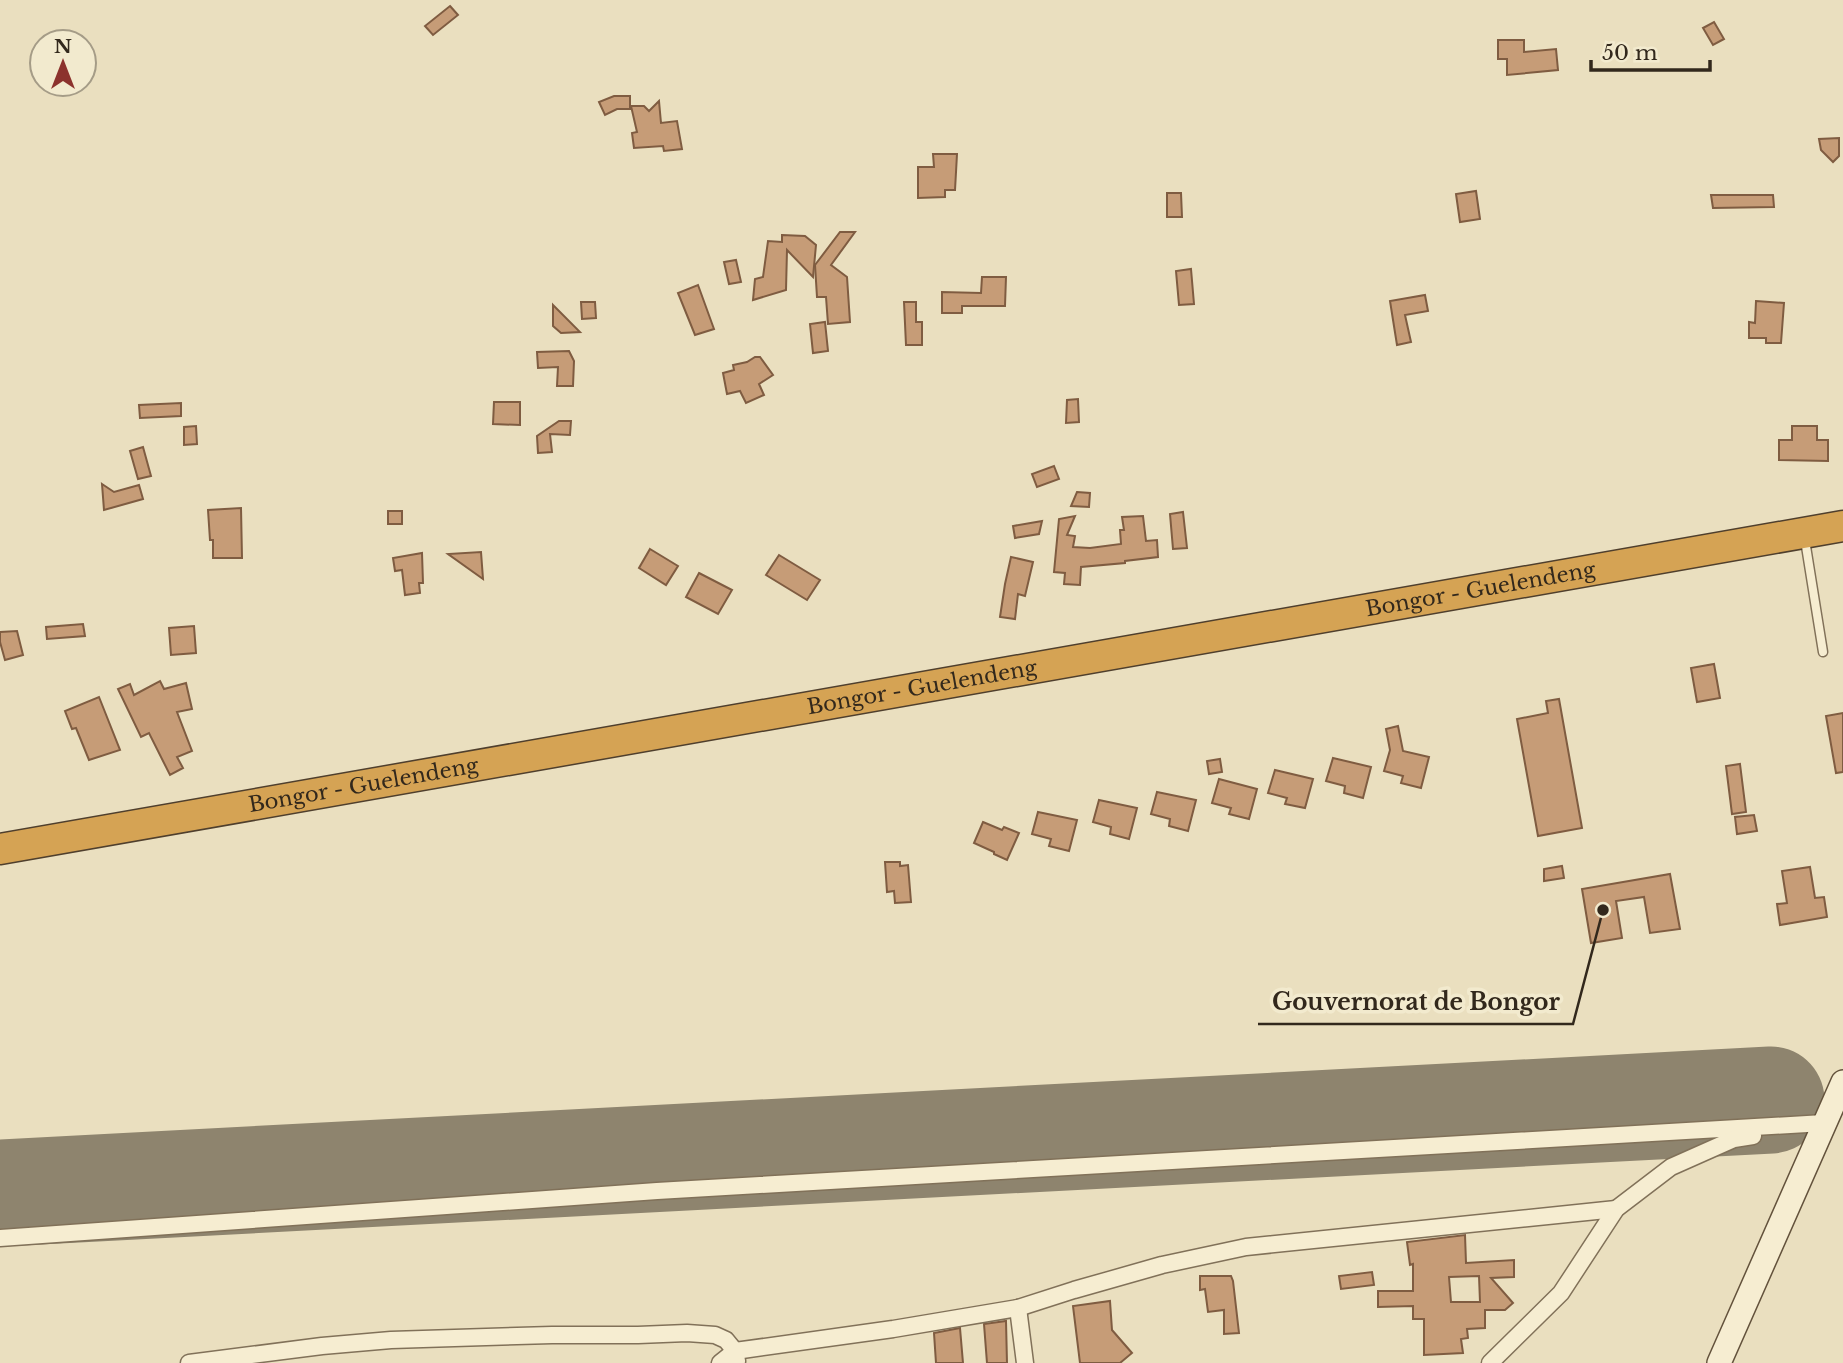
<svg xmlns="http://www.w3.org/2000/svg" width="1843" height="1363" font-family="'Libre Baskerville',serif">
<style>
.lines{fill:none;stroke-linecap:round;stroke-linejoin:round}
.runway{stroke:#8e846e;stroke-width:107}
.building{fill:#c69c77;stroke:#7f5c41;stroke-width:2;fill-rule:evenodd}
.lane-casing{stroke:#817159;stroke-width:11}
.street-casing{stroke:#817159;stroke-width:19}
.secondary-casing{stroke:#63523c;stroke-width:26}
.highway-casing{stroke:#4f3f2d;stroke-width:33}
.lane{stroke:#f6edd1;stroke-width:8}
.street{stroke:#f6edd1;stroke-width:16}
.secondary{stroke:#f6edd1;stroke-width:23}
.highway{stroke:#d5a354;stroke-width:30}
.labels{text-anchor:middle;stroke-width:7;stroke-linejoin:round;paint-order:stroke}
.street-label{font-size:21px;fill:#32281c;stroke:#f2eace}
.leader{fill:none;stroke:#32281c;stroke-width:2.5}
.callout-dot{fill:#32281c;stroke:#f2eace;stroke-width:2.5}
.callout-label{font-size:23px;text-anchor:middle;font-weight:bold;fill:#32281c;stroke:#f2eace;stroke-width:7;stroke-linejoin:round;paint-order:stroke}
</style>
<rect width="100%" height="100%" fill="#eadfbf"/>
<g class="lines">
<polyline class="runway" points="0,1193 1771,1100"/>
</g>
<g class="building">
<polygon points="450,6 458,15 433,35 425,26"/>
<polygon points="1714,22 1724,39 1713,45 1703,28"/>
<polygon points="1498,40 1524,40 1524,52 1556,49 1558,70 1507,75 1507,59 1498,59"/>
<polygon points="614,96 630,96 630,109 617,109 605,115 599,102"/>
<polygon points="659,101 661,123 677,121 682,149 664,151 663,146 634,148 632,133 637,132 631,106 644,106 649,111"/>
<polygon points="1839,138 1839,156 1833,162 1821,150 1819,139"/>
<polygon points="933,154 957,154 955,190 945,190 945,197 918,198 918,167 934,167"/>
<polygon points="1476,191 1480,219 1460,222 1456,194"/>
<polygon points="1167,193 1181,193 1182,217 1167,217"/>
<polygon points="1711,195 1773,195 1774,207 1713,208"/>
<polygon points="840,232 855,232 831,265 847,277 850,322 828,324 826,297 817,297 815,265"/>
<polygon points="782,235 805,236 816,245 813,277 787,250 786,290 753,300 755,279 763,277 768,241 782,242"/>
<polygon points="736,260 741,282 729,284 724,262"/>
<polygon points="1191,269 1194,304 1179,305 1176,271"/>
<polygon points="982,277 1006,277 1005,306 962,306 962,313 942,313 942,292 981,293"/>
<polygon points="698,285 714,329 695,335 678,293"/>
<polygon points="1425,295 1428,311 1405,315 1411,342 1397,345 1390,301"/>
<polygon points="1756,301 1784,303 1781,343 1766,343 1766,338 1749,338 1749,322 1755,323"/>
<polygon points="581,302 595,302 596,318 582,319"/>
<polygon points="904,302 916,302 916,322 922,322 922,345 906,345"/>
<polygon points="553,305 580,332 561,333 553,326"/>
<polygon points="825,322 828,351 813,353 810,324"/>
<polygon points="569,351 574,361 573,386 557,386 558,367 538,368 537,352"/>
<polygon points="755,357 760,357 773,375 759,384 764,395 746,403 740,391 727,394 723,373 734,370 733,365 747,362"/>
<polygon points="1078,399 1079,422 1066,423 1067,400"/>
<polygon points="494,402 520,402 520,425 493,424"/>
<polygon points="181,403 181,416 140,418 139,405"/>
<polygon points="559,421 571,421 570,435 550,434 552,452 538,453 537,436"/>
<polygon points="196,426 197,444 184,445 184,427"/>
<polygon points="1792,426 1817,426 1817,440 1828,440 1828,461 1779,460 1779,440 1792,440"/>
<polygon points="143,447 151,476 138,479 130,451"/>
<polygon points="1054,466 1059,479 1037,487 1032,474"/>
<polygon points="102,484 114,492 139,485 143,499 104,510"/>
<polygon points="1077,492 1090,493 1089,507 1071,506"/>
<polygon points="241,508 242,558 213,558 213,540 210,540 208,510"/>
<rect x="388" y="511" width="14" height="13"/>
<polygon points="1183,512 1187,548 1173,549 1170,514"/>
<polygon points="1075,516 1067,535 1075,536 1073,547 1090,548 1121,544 1120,530 1124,530 1122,517 1143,516 1146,541 1157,540 1158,557 1125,561 1125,563 1081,567 1080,585 1064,584 1065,573 1054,572 1059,519"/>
<polygon points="1042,521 1039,534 1015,538 1013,526"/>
<polygon points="650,549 678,566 666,585 639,568"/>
<polygon points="481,552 483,579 448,554"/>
<polygon points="422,553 423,583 419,583 420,593 405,595 402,570 395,571 393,558"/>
<polygon points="779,555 820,580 807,600 766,575"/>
<polygon points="1011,557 1033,562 1025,596 1018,594 1015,619 1000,617 1005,584"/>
<polygon points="699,573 732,590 718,614 686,597"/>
<polygon points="83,624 85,636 47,639 46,627"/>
<polygon points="194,626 196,653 171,655 169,628"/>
<polygon points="17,631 23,655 5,660 0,642 0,632"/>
<polygon points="1714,664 1720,698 1697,702 1691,668"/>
<polygon points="160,681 164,689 186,683 192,709 177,712 192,751 177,757 183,768 170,775 149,733 141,737 118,689 130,684 134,695"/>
<polygon points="99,697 120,750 89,760 76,728 72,729 65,711"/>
<polygon points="1559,699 1582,828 1538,836 1517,719 1548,713 1546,701"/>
<polygon points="1843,713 1843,772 1836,773 1826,716"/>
<polygon points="1398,726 1403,751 1429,757 1421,788 1401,783 1403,776 1384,771 1390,750 1386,729"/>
<polygon points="1333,758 1371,767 1363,798 1344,793 1345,786 1326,781"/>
<polygon points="1220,759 1222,772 1209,774 1207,761"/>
<polygon points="1740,764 1746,812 1732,814 1726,766"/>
<polygon points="1275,770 1313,779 1305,808 1285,804 1287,798 1268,793"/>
<polygon points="1219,779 1257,789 1249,819 1229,814 1231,808 1212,803"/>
<polygon points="1157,792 1196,800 1188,831 1169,826 1170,819 1151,814"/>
<polygon points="1099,800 1137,808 1129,839 1110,834 1111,827 1093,822"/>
<polygon points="1038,812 1077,820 1069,851 1049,846 1051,839 1032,834"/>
<polygon points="1754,815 1757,831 1737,834 1735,817"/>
<polygon points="983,822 1002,830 1004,827 1019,833 1007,860 994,854 994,852 974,843"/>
<polygon points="885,862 900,862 900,866 908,865 911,902 895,903 894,891 887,892"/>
<polygon points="1562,866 1564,878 1544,881 1544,869"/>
<polygon points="1810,867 1815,898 1824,897 1827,917 1780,925 1777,904 1787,903 1782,871"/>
<polygon points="1670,874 1680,929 1650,933 1644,897 1616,901 1622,938 1591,943 1582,889"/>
<path d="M1465,1235L1466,1263L1514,1260V1277L1491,1278L1513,1303L1505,1310H1485V1328L1467,1329L1468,1338L1461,1339L1463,1353L1424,1355V1319H1413V1306L1378,1307V1291H1413V1264L1410,1265L1407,1242ZM1479,1276L1480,1302H1451L1449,1277Z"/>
<polygon points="1372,1272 1374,1285 1341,1289 1339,1276"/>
<polygon points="1200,1276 1231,1276 1233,1281 1239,1333 1224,1334 1224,1310 1208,1312 1205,1289 1200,1290"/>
<polygon points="1110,1301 1112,1330 1132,1353 1120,1363 1080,1363 1073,1306"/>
<polygon points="1006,1321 1007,1363 987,1363 984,1324"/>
<polygon points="960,1328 963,1363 936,1363 934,1333"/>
</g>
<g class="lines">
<g class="lane-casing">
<polyline id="lane" points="1805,540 1823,652"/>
</g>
<g class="street-casing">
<g id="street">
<polyline points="0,1238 657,1191 1824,1123"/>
<polyline points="1018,1308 1025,1363"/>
<polyline points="189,1363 322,1346 391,1340 552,1335 638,1335 687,1333 715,1335 726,1340 735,1351 737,1361"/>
<polyline points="720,1363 735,1351 893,1329 1018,1308 1074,1290 1162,1265 1246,1247 1616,1209"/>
<polyline points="1490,1363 1561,1293 1616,1209 1671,1167 1734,1139 1753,1136"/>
</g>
</g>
<g class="secondary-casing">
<polyline id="secondary" points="1719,1363 1843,1082"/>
</g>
<g class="highway-casing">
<g id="highway">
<path id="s1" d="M0,849L1843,526"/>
</g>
</g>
<use href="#lane" class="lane"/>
<use href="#street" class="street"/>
<use href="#secondary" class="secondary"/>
<use href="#highway" class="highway"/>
</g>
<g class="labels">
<g class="street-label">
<text dy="7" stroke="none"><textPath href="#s1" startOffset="1503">Bongor - Guelendeng</textPath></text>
<text dy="7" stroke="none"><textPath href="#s1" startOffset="936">Bongor - Guelendeng</textPath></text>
<text dy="7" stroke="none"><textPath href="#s1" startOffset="369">Bongor - Guelendeng</textPath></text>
</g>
</g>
<path class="leader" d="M1603 910L1573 1024H1258"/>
<circle class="callout-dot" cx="1603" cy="910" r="7"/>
<g class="callout-label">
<text x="1416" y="1010">Gouvernorat de Bongor</text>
</g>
<g transform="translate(63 63)"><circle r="33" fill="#f2eace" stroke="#a59c87" stroke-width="2"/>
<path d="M0-5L12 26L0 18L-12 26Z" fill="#8c322d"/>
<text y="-10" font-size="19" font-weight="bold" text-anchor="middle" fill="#32281c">N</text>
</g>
<path d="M1591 60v10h119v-10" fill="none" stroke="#32281c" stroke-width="3.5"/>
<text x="1602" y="60" font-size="21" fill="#32281c" stroke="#f2eace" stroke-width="5" paint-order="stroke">50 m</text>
</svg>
